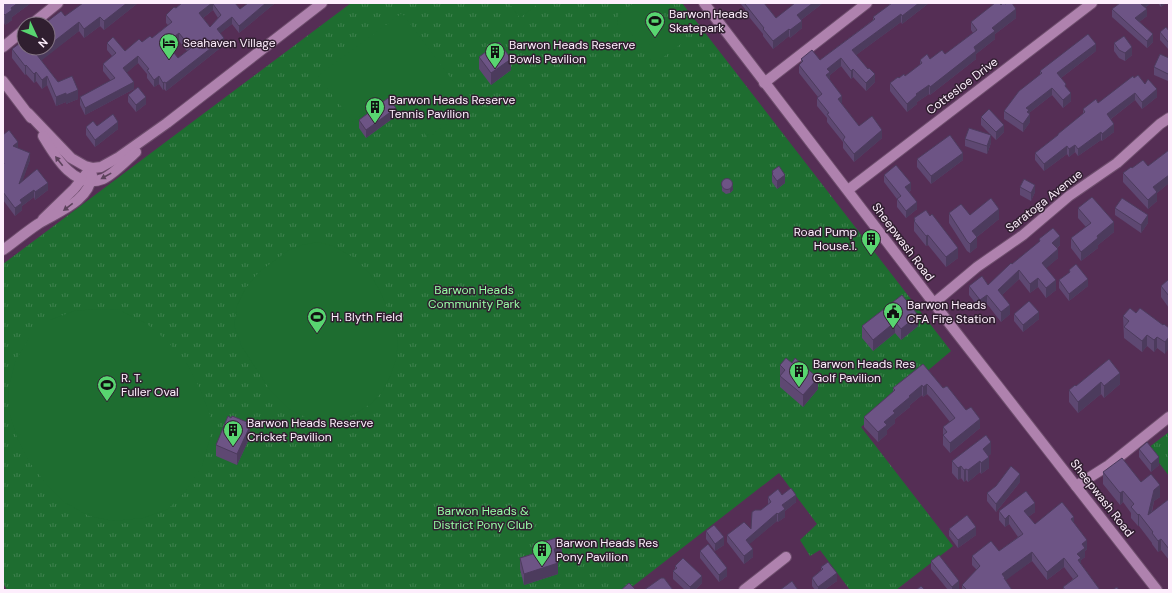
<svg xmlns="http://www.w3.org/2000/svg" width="1172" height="593" font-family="'DM Sans',sans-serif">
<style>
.park{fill:url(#park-tufts)}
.pitch{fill:#1e6d30}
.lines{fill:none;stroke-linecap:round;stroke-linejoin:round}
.minor-casing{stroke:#6d4d6c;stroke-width:12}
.minor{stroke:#af82ae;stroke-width:10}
.wall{fill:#5e4872;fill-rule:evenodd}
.shaded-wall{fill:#4c3b5d}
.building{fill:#6d5485;stroke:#4c3b5d;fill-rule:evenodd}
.oneway{fill:#5c425c}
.labels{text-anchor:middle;stroke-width:3;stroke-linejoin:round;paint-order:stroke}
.poi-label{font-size:12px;fill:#fdeefc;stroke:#301f30;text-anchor:start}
.street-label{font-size:12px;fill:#fdeefc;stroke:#301f30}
.park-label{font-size:12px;fill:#97fca4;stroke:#301f30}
</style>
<defs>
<pattern id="park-tufts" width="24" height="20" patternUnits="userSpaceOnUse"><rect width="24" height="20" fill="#1e6d30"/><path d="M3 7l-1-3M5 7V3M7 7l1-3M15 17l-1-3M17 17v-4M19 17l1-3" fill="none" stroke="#40824f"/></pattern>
</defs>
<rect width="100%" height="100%" fill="#552e55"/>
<g class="park">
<polygon points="351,3 682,3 951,351 861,427 953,546 896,590 850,590 820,550 810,556 800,540 817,524 779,473 628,590 7,590 3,583 3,264"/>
<polygon points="1169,432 1169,476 1148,448"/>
</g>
<g class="pitch">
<polygon points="509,3 539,3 520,18"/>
<polygon points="634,3 656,3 659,6 658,13 681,44 654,64 629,31 623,31 617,24 618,15"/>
<polygon points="402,13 471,105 428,138 393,92 353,122 318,76"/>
<polygon points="318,242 333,246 353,257 370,274 380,291 395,326 398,342 396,359 391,374 383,391 372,403 353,415 332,421 307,418 289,409 270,390 242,347 234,326 237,306 245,289 259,272 289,250 302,245"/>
<polygon points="96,309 120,310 147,324 167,341 187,364 200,389 210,415 210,438 202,466 185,492 168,509 143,518 113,521 89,516 64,502 47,485 30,463 18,440 10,415 8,390 15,362 29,338 50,320 74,311"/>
</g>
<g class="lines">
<g class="minor-casing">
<g id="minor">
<polyline points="704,3 952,327 1157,590"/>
<polyline points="32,24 58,3"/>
<polyline points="3,47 24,30"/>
<polyline points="3,81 31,118"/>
<polyline points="764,83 867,3"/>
<polyline points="28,113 71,158 85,166 93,168 101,167 119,157 167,123 322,3"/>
<path d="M43,136C55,156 74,190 103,179C113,175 128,159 136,152"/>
<polyline points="848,190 1092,3"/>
<polyline points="43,219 74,189 86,174"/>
<path d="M3,250C14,242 26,232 38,224C57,212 89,202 92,175"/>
<polyline points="934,303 977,267 1023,235 1069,196 1117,163 1160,124 1169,118"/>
<polyline points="1076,486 1109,465 1169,417"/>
<polyline points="744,590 786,557"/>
</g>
</g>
<use href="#minor" class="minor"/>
</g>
<g class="wall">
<polygon points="3,3 31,3 12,17 12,20 5,25 4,23"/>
<polygon points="138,3 104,30 100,26 84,38 79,31 41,60 58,82 78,99 66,104 66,102 56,106 47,85 42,89 36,81 34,83 26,74 25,75 12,58 12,49 65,16"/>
<path d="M182,3H235L240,9L274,3V4L239,33L232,24L220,33L224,45L166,91L164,89L163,90L159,84L154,87L147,78V74L138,63L126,73L134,89L85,115L80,105V97L111,81L103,71V64L112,56L107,50V43L125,51L152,38L168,25L166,23V15ZM213,10L218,18L210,27L203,18ZM179,41L187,51L178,58L170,48Z"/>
<polygon points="740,3 764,3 776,18 823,3 801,20 802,28 790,38 789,36 773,49 763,36 763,34 745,12 745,9"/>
<polygon points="889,3 929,3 902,24 901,22 856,55 875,82 866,91 853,77 851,79 841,66 830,75 830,80 842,104 859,126 882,138 854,162 843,148 843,142 827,122 827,118 817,106 817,98 818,97 799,73 799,65 801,63 801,59 820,60 873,20 873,17 889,6"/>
<polygon points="1120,3 1151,3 1145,8 1147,16 1139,22 1153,42 1147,48 1112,17 1112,9"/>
<polygon points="1158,3 1166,3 1161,7"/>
<polygon points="1001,5 1016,18 995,34 995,39 976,54 976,59 930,95 929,94 917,102 917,104 907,112 890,91 890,83 899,78 905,76 920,65 920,60 930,59 945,54 973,33 971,30 971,22"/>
<polygon points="1169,31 1169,50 1160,40 1160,32"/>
<polygon points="1114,43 1132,55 1125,61 1119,58 1114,51"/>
<polygon points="1096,51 1061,78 1066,87 1071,101 1063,108 1052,95 1029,113 1030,122 1023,132 1004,119 1004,111 1040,75 1040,71"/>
<polygon points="479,57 511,70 491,85 479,69"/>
<polygon points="1169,58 1168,81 1154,75 1154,67"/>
<polygon points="1134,78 1157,97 1142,109 1135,100 1111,119 1114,132 1102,141 1101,140 1078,156 1075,152 1069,157 1067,154 1044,171 1035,160 1035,153 1058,135 1058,134 1083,114 1083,109 1098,103"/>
<polygon points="128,95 146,104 136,112 128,102"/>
<polygon points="396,116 366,138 359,128 359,120"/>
<polygon points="981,117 1004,132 996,140 981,125"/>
<polygon points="97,126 118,129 95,147 86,135 86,127"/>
<polygon points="3,135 18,148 30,160 22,181 48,190 35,200 34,197 22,206 22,210 15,216 3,200"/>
<polygon points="965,139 991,143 987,154 965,146"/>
<polygon points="1169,150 1169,183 1157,193 1157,201 1148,209 1123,182 1123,173 1132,168 1148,166"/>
<polygon points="917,159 963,160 931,184 917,167"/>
<polygon points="772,171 785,183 777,189 772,182"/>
<polygon points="884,175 911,190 909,192 917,209 906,218 897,207 897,199 884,182"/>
<polygon points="722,183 733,190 730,193 726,194 722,191"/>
<polygon points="1020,187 1035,192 1031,201 1020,195"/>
<polygon points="1078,208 1114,232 1098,245 1098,248 1081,261 1071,248 1071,238 1086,227 1078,218"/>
<polygon points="1115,208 1148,223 1141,233 1115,215"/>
<polygon points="949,213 970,215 999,219 977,237 977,247 970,253 967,251 949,223"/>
<polygon points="930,216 958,258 946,267 928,245 926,246 914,231 914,218"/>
<polygon points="1039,239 1060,245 1057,248 1058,258 1046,268 1056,290 1046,298 1038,287 1030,293 1019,279 1002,295 1010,314 1001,322 987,304 980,309 969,295 969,286 988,285 1012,264 1039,242"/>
<polygon points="1069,270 1088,286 1069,301 1059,288 1059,280 1069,273"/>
<polygon points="1169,279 1169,308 1161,297 1161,286"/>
<polygon points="902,295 918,326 901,340 895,333 873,351 862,338 862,326"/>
<polygon points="1136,313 1169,328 1165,354 1157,348 1154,352 1147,346 1142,352 1124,338 1123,316"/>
<polygon points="1014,314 1039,319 1023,332 1014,321"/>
<polygon points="1109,359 1120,384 1104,398 1101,394 1078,413 1069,402 1069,390 1076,386"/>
<polygon points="923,364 943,388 980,428 950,453 943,445 943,427 950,422 931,398 927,394 923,397 922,395 910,405 910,407 895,419 895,423 887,430 887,434 878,442 864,427 864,417 893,392 893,388"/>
<polygon points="780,365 818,389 803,407 780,387"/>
<polygon points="247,425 250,437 237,465 216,456 216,445"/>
<polygon points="1139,449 1159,465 1151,472 1139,457"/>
<polygon points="991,454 988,456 989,468 981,474 980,472 968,482 966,480 964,482 961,478 958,480 952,473 952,461"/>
<polygon points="1103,472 1141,482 1160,497 1154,501 1152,512 1169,499 1169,560 1161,550 1158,552 1152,544 1152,543 1139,526 1138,526 1131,518 1131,513 1123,502 1120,505 1103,484"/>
<polygon points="1020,482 996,512 987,501 987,493"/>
<polygon points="782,495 796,502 785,511 785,517 778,522 777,521 749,544 753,557 744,564 727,542 727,535 751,529 761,510 768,505 768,497"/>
<polygon points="999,511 1035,512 1028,517 1035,524 1074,523 1087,549 1085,551 1085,557 1081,560 1081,564 1100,590 1063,590 1063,587 1073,579 1064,567 1047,580 1032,561 1005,580 1012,590 962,590 962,585 977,570 972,565 972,556 999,551 1018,537 1009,524 1005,527 999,520"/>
<polygon points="949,529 976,535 958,548 949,536"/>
<polygon points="706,531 724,545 715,551 706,539"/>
<polygon points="534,545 562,558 557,560 558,574 524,585 520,569 520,558 534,553"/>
<polygon points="700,551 727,576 719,582 700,558"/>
<polygon points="931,561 959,589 958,590 948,590 931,569"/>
<polygon points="675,566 702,583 695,590 685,590 673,579 673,571 675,569"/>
<polygon points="821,567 837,581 824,590 815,590 812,586 812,578 821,570"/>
</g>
<g class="shaded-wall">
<polygon points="18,3 31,3 12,17 12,20 5,25 5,15 11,8"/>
<polygon points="127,3 138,3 104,30 104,21"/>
<polygon points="212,3 217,3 213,4 213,10 199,21 199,13"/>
<polygon points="266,3 274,3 274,4 239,33 239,26"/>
<polygon points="813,3 823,3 797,23 797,15"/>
<polygon points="919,3 929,3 902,24 902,16"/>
<polygon points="1142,3 1151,3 1141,11 1141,4"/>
<polygon points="1161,3 1166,3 1161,7"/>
<polygon points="1016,9 1016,18 995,34 995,39 976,54 976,59 930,95 930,87 974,47 992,28"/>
<polygon points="1147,9 1147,16 1135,25 1135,18"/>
<polygon points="4,14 4,23 3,24 3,15"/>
<polygon points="901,14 901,22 852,58 852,50"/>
<polygon points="100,17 100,26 84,38 84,29"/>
<polygon points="232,17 232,24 217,36 217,29"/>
<polygon points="802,21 802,28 790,38 790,30"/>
<polygon points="79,22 79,31 37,64 37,55 46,48 48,48 48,46"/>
<polygon points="789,29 789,36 773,49 773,41"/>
<polygon points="179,33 179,41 166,51 166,43"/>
<polygon points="1153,34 1153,42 1147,48 1147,41"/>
<polygon points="224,38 224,45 166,91 166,83"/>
<polygon points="1096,44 1096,51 1057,81 1057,73"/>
<polygon points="1132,47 1132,55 1125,61 1125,53"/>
<polygon points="138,56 138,63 123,76 123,68"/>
<polygon points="841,58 841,66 830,75 830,80 826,75 827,69"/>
<polygon points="511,59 511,70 491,85 491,73"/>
<polygon points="26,65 26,74 25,75 25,66"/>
<polygon points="853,69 853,77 851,79 851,71"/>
<polygon points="36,72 36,81 34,83 34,74"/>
<polygon points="1169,72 1169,80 1168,81 1168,74"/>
<polygon points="875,74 875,82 866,91 866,83"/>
<polygon points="47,76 47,85 42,89 42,80"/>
<polygon points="159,76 159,84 154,87 154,80"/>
<polygon points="134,82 134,89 85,115 85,108"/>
<polygon points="164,82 164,89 163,90 163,83"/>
<polygon points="929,85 929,94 917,102 917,104 907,112 907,104 916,94"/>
<polygon points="1052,88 1052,95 1029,113 1030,114 1030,122 1023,132 1023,124 1026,108"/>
<polygon points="1157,89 1157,97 1142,109 1142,102"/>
<polygon points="78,90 78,99 66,104 66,95"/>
<polygon points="66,93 66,102 56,106 56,97"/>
<polygon points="1071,93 1071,101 1063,108 1063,100"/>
<polygon points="1135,93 1135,100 1107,122 1107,114"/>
<polygon points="842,96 842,104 838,107 838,99"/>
<polygon points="146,97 146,104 136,112 136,105"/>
<polygon points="396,108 396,116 366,138 366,130"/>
<polygon points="118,122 118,129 95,147 95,140"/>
<polygon points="1114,124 1114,132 1102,141 1102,134"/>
<polygon points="1004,125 1004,132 996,140 996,132"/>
<polygon points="882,130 882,138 854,162 854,154"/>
<polygon points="1101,132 1101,140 1078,156 1078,149"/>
<polygon points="991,135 991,143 987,154 987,146"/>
<polygon points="18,142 18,149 13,146"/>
<polygon points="1075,145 1075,152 1069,157 1069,149"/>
<polygon points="1067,146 1067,154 1044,171 1044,164"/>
<polygon points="30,153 30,160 19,191 19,184"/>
<polygon points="963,153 963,160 931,184 931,176"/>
<polygon points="785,175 785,183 777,189 777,181"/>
<polygon points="1169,175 1169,183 1157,193 1157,201 1148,209 1148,200 1153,187"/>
<polygon points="48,183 48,190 35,200 35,192"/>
<polygon points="911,183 911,190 905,194 905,187"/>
<polygon points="1035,185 1035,192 1031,201 1031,193"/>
<polygon points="733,186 733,190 730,193 730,189"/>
<polygon points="34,190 34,197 22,206 22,210 15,216 15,208 20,200"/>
<polygon points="917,202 917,209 906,218 906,211"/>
<polygon points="999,209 999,219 972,241 972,231"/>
<polygon points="1148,215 1148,223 1141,233 1141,225"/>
<polygon points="1114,222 1114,232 1098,245 1098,248 1081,261 1081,252 1097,236"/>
<polygon points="928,235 928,245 926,246 926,236"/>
<polygon points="1060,236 1060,245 1052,252 1052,243"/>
<polygon points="977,237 977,247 970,253 970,244"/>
<polygon points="958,248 958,258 946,267 946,257"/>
<polygon points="1058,249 1058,258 1042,272 1042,263"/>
<polygon points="1019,270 1019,279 998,299 998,290"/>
<polygon points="1038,278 1038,287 1030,293 1030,284"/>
<polygon points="1088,279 1088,286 1069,301 1069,294"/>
<polygon points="1056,280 1056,290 1046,298 1046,288"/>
<polygon points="987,295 987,304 980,309 980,300"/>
<polygon points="1010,305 1010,314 1001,322 1001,312"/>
<polygon points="1039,312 1039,319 1023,332 1023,325"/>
<polygon points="918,315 918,326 901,340 901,329"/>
<polygon points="895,322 895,333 873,351 873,340"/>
<polygon points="1147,335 1147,346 1142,352 1142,341"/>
<polygon points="1157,337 1157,348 1154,352 1154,340"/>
<polygon points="1169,337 1169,348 1165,354 1165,342"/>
<polygon points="1120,373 1120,384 1104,398 1104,386"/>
<polygon points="818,378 818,389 803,407 803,395"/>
<polygon points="1101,382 1101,394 1078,413 1078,402"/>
<polygon points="927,384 927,394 923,397 923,387"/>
<polygon points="922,385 922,395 910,405 910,407 895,419 895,423 887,430 887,434 878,442 878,432 884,422 893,411 909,396"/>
<polygon points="980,419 980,428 950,453 950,443"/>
<polygon points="247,422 247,432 250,426 250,437 237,465 237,454"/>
<polygon points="991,442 991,454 983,460 983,449"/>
<polygon points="989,457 989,468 981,474 981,463"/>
<polygon points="1159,457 1159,465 1151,472 1151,464"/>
<polygon points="980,461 980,472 968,482 968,470"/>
<polygon points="961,466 961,478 958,480 958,468"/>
<polygon points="966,469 966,480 964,482 964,470"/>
<polygon points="1020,474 1020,482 996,512 996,504"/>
<polygon points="1160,485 1160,497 1154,501 1148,526 1148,515 1154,490"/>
<polygon points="1123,491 1123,502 1120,505 1120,493"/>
<polygon points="796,495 796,502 785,511 785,517 778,522 778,514 782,505"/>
<polygon points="1035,503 1035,512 1024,520 1024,511"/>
<polygon points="777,513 777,521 746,547 746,540"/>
<polygon points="1139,514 1139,526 1138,526 1138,515"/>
<polygon points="1009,515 1009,524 1005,527 1005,519"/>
<polygon points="1074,517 1074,526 1071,519"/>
<polygon points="976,527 976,535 958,548 958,540"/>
<polygon points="724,537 724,545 715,551 715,544"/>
<polygon points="1161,539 1161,550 1158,552 1158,541"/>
<polygon points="1087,540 1087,549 1085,551 1085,557 1081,560 1081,567 1078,569 1077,554 1082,544"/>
<polygon points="562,547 562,558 554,560 554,549"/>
<polygon points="753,549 753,557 744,564 744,556"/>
<polygon points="1032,552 1032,561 1005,581 1005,586 1002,574"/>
<polygon points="1064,558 1064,567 1047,580 1047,572"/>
<polygon points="558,563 558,574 524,585 524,574"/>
<polygon points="727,568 727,576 719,582 719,575"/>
<polygon points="837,573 837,581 824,590 818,590 818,587"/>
<polygon points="702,576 702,583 695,590 690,590 690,587"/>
<polygon points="959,581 959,589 958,590 952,590 952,587"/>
</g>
<g class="building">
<polygon points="3,3 18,3 11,8 12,10 5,15 4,14 3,15"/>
<polygon points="83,3 127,3 104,21 100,17 84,29 79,22 48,46 48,24 44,24 61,11 65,16"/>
<path d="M182,3H212L199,13L210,27L221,15L213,4V3H235L240,9L248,3H266L239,26L232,17L217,29L224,38L166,83L164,82L163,83L159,76L154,80L147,70L149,69L138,56L123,68L134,82L85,108L80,97L115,78L103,64L116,53L107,43L113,37L125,51L139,39L142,42L150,36L152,38L172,22L166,15L174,7L176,8ZM179,33L191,48L178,58L166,43Z"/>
<polygon points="746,3 764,3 776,18 795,3 813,3 797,15 802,21 790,30 789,29 773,41 763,29 764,28 745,4"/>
<polygon points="892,3 919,3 902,16 901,14 852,50 868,69 869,68 875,74 866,83 853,69 851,71 841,58 827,69 830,72 826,75 842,96 838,99 859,126 872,116 882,130 854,154 843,140 845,137 827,114 829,113 817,98 822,94 799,65 803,61 801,59 812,50 820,60 875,19 873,17"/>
<polygon points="995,3 999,3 1001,5 1003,3 1005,3 1005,4 1007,3 1012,3 1016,9 992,28 995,31 974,47 976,51 930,87 929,85 916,94 917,95 907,104 890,83 898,77 899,78 904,74 905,76 922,63 920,60 927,54 930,59 942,50 945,54 977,30 971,22"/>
<polygon points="1120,3 1142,3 1141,4 1147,9 1135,18 1153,34 1147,41 1112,9"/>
<polygon points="1166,27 1169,31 1169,43 1160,32"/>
<polygon points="1088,34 1096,44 1057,73 1066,84 1065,86 1071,93 1063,100 1052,88 1026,108 1029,110 1027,112 1030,114 1023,124 1004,111 1019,91 1042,73 1040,71"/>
<polygon points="1124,36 1132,47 1125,53 1119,50 1114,43"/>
<polygon points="24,40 24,48 46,48 37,55 58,82 72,76 78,90 66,95 66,93 56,97 47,76 42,80 36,72 34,74 26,65 25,66 12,49"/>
<polygon points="499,42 511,59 491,73 479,57"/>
<polygon points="1160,54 1169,58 1169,72 1168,74 1154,67"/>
<polygon points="1138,75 1145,84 1148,79 1157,89 1142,102 1135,93 1107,114 1114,124 1102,134 1101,132 1078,149 1075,145 1069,149 1067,146 1044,164 1035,153 1058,135 1058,134 1085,112 1083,109 1096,99 1098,103 1133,76 1134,78"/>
<polygon points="138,87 146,97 136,105 128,95"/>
<polygon points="388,98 396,108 366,130 359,120"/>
<polygon points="989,109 1004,125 996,132 981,117"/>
<polygon points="113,114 118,122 95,140 86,127 93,121 97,126"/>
<polygon points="969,128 991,135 987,146 965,139"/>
<polygon points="9,130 18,142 13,146 30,153 19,184 37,169 48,183 35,192 34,190 20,200 22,203 15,208 3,192 3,165 4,163 3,162 3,135"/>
<polygon points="950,135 963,153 931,176 917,159"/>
<polygon points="1169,150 1169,175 1153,187 1157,192 1148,200 1123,173 1131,167 1132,168 1143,160 1148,166"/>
<polygon points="896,165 911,183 905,187 917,202 906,211 897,199 901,196 884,175"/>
<polygon points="779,166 785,175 777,181 772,174 773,173 772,171"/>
<circle cx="727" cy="184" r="5.5"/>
<polygon points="1024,179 1035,185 1031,193 1020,187"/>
<polygon points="1092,197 1114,222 1097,236 1098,238 1081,252 1071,238 1091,223 1078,208"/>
<polygon points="991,198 999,209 972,231 977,237 970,244 967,241 949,213 961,204 970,215"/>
<polygon points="1122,198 1148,215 1141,225 1115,208"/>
<polygon points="926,210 930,216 932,214 958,248 946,257 928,235 926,236 914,221 915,220 914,218"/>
<polygon points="1053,228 1060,236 1052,243 1058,249 1042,263 1056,280 1046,288 1038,278 1030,284 1019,270 998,290 1010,305 1001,312 987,295 980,300 969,286 982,276 988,285 1011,263 1012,264 1040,241 1039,239"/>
<polygon points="1076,264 1088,279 1069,294 1059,280 1070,272 1069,270"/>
<polygon points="1169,279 1169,296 1161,286"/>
<polygon points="902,295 918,315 901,329 895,322 873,340 862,326"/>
<polygon points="1029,301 1039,312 1023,325 1014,314"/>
<polygon points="1130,308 1136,313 1140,308 1163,325 1164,324 1169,328 1169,337 1165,342 1157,337 1154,340 1147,335 1142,341 1124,327 1129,321 1123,316"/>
<polygon points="786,358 792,363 795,358 818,378 803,395 780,376 785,370 780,365"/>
<polygon points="1109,359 1120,373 1104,386 1101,382 1078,402 1069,390 1075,385 1076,386"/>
<polygon points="923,364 943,388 947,386 966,410 971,407 980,419 950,443 943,435 947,432 943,427 955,418 931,388 927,384 923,387 922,385 909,396 910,397 893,411 895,413 884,422 887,425 878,432 864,417 895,390 893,388"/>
<polygon points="228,416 231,418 232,416 247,422 246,424 250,426 237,454 216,445"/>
<polygon points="986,435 991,442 983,449 989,457 981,463 980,461 968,470 966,469 964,470 961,466 958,468 952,461"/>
<polygon points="1147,442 1159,457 1151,464 1139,449"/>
<polygon points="1122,458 1141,482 1151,474 1160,485 1154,490 1148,515 1169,499 1169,549 1161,539 1158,541 1152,533 1153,532 1139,514 1138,515 1131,507 1134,504 1123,491 1120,493 1103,472"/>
<polygon points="1011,466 1020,474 996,504 987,493 996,486"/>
<polygon points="791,488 796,495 782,505 785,509 778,514 777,513 746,540 753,549 744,556 727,535 744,522 751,529 752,512 755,510 761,510 771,502 768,497 778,489 782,495"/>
<polygon points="1026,491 1035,503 1024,511 1035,524 1062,502 1074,517 1071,519 1087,540 1082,544 1085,548 1077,554 1081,558 1078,560 1100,590 1065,590 1063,587 1078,576 1064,558 1047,572 1032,552 1002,574 1005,578 1004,578 1012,590 967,590 962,585 980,566 972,556 991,541 999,551 1023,534 1009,515 1005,519 999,511"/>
<polygon points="967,515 976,527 958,540 949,529"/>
<polygon points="714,525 724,537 715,544 706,531"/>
<polygon points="559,537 562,547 554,549 558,563 524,574 520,558 536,553 534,545"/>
<polygon points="708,544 727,568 719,575 700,551"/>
<polygon points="939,555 959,581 952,587 931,561"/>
<polygon points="683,558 702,576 690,587 673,571 677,568 675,566"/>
<polygon points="828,562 837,573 818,587 812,578 823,569 821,567"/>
<polygon points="661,578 664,578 673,590 644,590"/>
<polygon points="792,581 798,590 780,590"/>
<polygon points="629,583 636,590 621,590"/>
<polygon points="921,586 925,590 916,590"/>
<polygon points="1117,587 1119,590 1112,590"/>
</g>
<defs><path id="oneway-solid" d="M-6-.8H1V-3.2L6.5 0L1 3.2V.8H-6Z"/></defs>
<g class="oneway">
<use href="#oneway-solid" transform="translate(59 161) rotate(-128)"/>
<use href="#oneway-solid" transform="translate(106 176) rotate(151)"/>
<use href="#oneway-solid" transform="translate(68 207) rotate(142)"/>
</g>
<defs>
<g id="stadium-pin" transform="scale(1)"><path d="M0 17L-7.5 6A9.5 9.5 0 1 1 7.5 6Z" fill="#58d570" stroke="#301f30"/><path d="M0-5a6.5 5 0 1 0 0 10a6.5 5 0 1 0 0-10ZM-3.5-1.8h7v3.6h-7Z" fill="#111"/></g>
<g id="hotel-pin" transform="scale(1)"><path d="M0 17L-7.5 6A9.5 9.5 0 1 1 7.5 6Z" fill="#58d570" stroke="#301f30"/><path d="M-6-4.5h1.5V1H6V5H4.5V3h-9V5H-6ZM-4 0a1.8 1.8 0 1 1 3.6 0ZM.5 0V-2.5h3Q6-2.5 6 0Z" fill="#111"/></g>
<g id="building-pin" transform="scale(1)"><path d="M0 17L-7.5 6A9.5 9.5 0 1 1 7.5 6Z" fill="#58d570" stroke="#301f30"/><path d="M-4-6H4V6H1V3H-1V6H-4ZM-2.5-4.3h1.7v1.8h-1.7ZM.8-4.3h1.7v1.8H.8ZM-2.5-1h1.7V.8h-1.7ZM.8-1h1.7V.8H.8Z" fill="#111"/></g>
<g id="civic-pin" transform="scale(1)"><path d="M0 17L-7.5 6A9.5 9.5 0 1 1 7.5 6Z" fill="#58d570" stroke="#301f30"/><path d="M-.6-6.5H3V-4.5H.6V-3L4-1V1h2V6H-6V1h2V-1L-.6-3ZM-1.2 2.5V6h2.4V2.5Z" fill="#111"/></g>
</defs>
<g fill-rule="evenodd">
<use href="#stadium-pin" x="655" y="21"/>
<use href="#hotel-pin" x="169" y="43"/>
<use href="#building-pin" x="495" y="52"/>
<use href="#building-pin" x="375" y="107"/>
<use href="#building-pin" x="871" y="239"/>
<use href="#civic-pin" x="893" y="312"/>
<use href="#stadium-pin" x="317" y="317"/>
<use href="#building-pin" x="799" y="371"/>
<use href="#stadium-pin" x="107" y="385"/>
<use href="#building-pin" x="233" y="430"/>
<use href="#building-pin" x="542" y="550"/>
</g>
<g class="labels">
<g class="poi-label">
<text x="669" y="18">Barwon Heads<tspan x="669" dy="14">Skatepark</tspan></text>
<text x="183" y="47">Seahaven Village</text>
<text x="509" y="49">Barwon Heads Reserve<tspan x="509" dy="14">Bowls Pavilion</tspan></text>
<text x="389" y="104">Barwon Heads Reserve<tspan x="389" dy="14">Tennis Pavilion</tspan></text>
<text x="857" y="236" text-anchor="end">Road Pump<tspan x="857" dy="14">House.1.</tspan></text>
<text x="907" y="309">Barwon Heads<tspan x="907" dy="14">CFA Fire Station</tspan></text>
<text x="331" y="321">H. Blyth Field</text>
<text x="813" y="368">Barwon Heads Res<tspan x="813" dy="14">Golf Pavilion</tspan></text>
<text x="121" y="382">R. T.<tspan x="121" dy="14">Fuller Oval</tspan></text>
<text x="247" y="427">Barwon Heads Reserve<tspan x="247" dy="14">Cricket Pavilion</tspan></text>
<text x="556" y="547">Barwon Heads Res<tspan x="556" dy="14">Pony Pavilion</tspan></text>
</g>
<g class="street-label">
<text transform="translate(962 86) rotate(-37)" y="4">Cottesloe Drive</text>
<text transform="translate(1044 201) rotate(-38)" y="4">Saratoga Avenue</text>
<text transform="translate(903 242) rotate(53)" y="4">Sheepwash Road</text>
<text transform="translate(1102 498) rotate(52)" y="4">Sheepwash Road</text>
</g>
<g class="park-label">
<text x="474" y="294">Barwon Heads<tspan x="474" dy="14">Community Park</tspan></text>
<text x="483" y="515">Barwon Heads &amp;<tspan x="483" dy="14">District Pony Club</tspan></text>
</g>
</g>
<rect width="1172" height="593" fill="none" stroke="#fdeefc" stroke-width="8"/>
<g transform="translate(36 36) rotate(134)"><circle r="19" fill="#301f30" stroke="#827282"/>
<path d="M0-3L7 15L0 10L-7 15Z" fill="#58d570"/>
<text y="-6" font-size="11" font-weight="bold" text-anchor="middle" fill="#fdeefc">N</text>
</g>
</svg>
